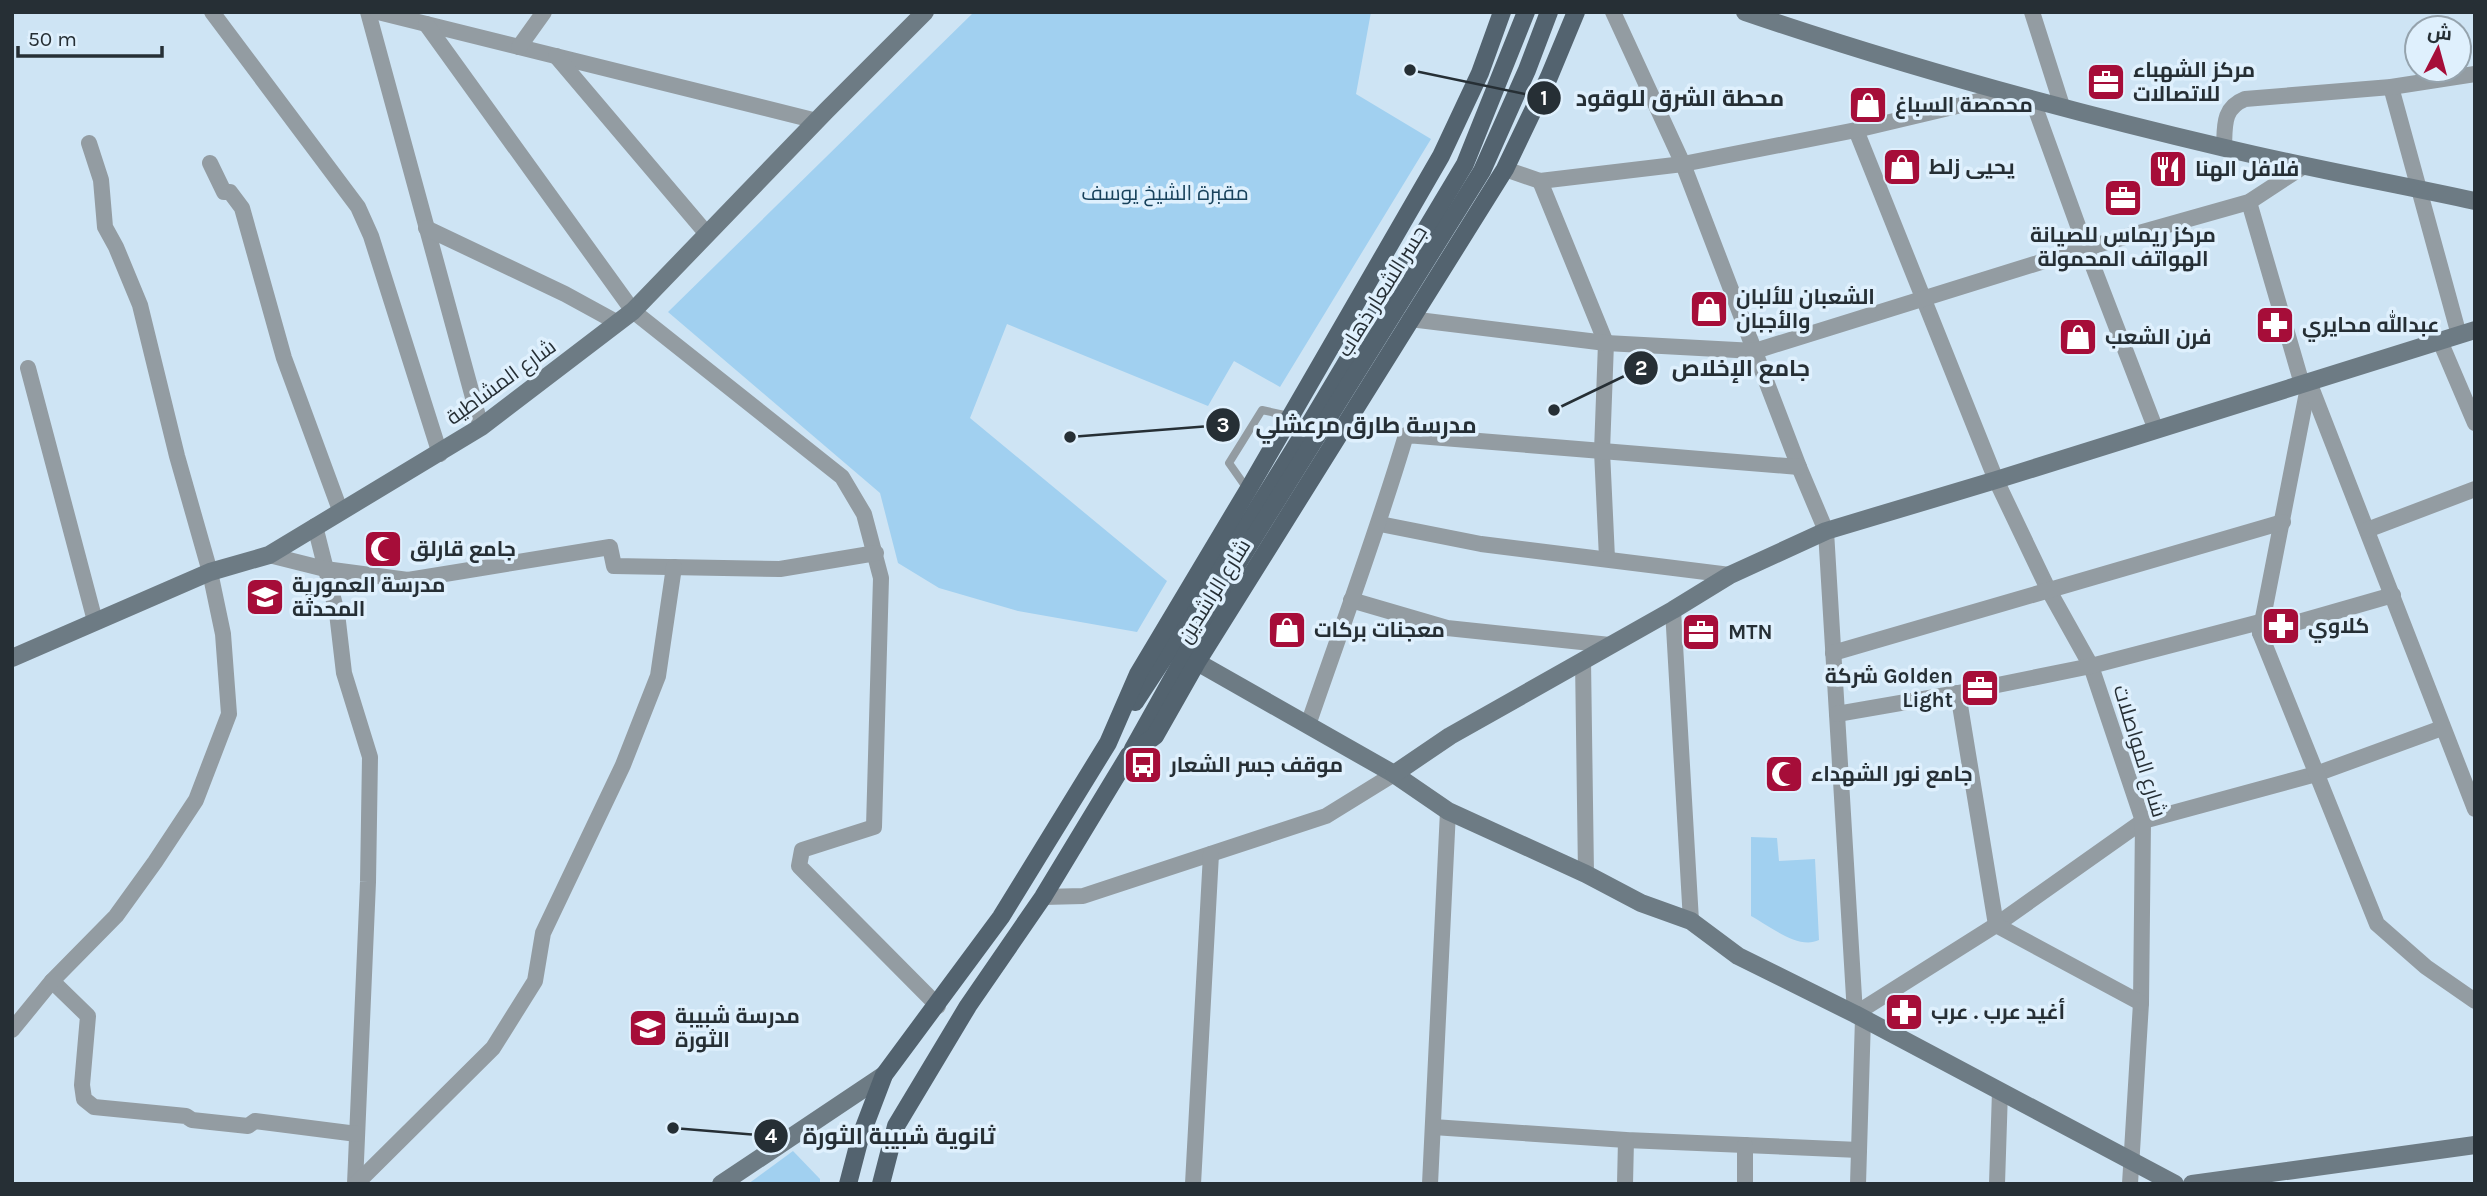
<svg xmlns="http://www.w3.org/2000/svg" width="2487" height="1196" font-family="Karla,Cairo,sans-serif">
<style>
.green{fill:#a1d0f0}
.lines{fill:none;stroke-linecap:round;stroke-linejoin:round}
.lane{stroke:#939ca2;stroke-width:8}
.street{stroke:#939ca2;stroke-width:16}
.secondary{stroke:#6d7b84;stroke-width:18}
.primary{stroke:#53636f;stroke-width:18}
.labels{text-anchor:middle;stroke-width:7;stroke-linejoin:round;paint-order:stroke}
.poi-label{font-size:21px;font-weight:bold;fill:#262f35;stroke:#dff0fd;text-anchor:start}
.park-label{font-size:21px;fill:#18425c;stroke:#dff0fd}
.street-label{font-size:21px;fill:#262f35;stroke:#dff0fd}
.leader{fill:none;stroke:#262f35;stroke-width:2.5}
.callout-dot{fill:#262f35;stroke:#dff0fd;stroke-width:2.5}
.mark-label{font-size:21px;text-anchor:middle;font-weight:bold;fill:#fff}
.callout-label{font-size:23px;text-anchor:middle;font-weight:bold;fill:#262f35;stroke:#dff0fd;stroke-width:7;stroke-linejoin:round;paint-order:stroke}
</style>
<rect width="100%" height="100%" fill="#cee4f4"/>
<g class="green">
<polygon points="974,12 1371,12 1356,94 1431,139 1280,387 1234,361 1208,406 1007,324 970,418 1167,581 1137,632 1018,611 939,588 898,563 880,493 668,312"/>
<path d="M1751,837L1777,838L1779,861L1815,859L1819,940C1798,950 1770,926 1751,916Z"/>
<polygon points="793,1151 820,1179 820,1184 748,1184"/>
</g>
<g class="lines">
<polyline class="lane" points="1248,490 1229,463 1262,410 1289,416"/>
<g class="street">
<polyline points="212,12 358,207 371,236 440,454"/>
<polyline points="368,12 481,427"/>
<polyline points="378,12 817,121"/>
<polyline points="1613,12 1683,164 1799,467 1826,531 1855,1014 1996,925 2143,821 2316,774 2442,728"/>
<polyline points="2032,12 2062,106"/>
<polyline points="426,24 633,311 842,477 864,514 881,578 874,827 802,850 799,866 938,1006"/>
<polyline points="519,47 544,12"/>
<polyline points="556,56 707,234"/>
<polyline points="2391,87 2459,335"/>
<polyline points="2032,99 2086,248 2156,430"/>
<polyline points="1856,130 1996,480 2048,589 2091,666 2143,821 2141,1003 2130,1184"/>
<path d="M2224,148C2225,127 2222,108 2245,99L2391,87L2475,74"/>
<polyline points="210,163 224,192 230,192 242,208 284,358 340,510"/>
<polyline points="1505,169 1540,181 1683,164 1856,130 2008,94"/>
<polyline points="1540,181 1606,343 1602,451 1607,558"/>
<polyline points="2249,202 2302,384"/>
<polyline points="426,228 565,294 618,323"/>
<polyline points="1410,319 1606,343 1755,351 2086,248 2249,202 2304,166"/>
<polyline points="2440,341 2475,423"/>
<polyline points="28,368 95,621"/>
<polyline points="2309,382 2260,633 2377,924 2426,967 2475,1001"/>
<polyline points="2309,382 2475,809"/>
<polyline points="1380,524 1481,544 1730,575"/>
<polyline points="315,526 337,613 344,673 370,757 368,882 355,1184"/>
<polyline points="2367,530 2475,489"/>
<polyline points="269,555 325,569 408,580 610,547 614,566 780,569 876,553"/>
<polyline points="1351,600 1447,628 1610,645"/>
<polyline points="1673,610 1691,921"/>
<polyline points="2260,633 2393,595"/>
<polyline points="1833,653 2283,522"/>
<polyline points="1583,660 1586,874"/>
<polyline points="1958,693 1996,925 2141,1003"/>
<polyline points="1837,714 1958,693 2091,666 2260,622"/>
<path d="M1308,725C1341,629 1377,533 1406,435L1799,467"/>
<polyline points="1043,897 1083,896 1326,816 1394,774"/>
<polyline points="52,981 88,1016 82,1085 84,1099 94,1107 186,1116 192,1120 248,1126 255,1121 357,1134"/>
<polyline points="12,1030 52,981 116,916 155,862 196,800 229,714 223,634 210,572 177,456 140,305 116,247 105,227 101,180 89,143"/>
<polyline points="1433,1127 1626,1140 1859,1150"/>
<polyline points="1745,1145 1745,1184"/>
<polyline points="356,1184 493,1048 535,981 543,933 623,765 658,676 674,567"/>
<polyline points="1193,1184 1211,854"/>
<polyline points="1430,1184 1448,811"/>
<polyline points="1625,1184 1626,1140"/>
<polyline points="1858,1184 1863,1018"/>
<polyline points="1997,1184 2000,1091"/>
</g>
<g class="secondary">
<path d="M1745,12C1903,66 2064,110 2225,148C2308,168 2392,183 2475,201"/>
<polyline points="12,658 210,572 269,555 481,427 633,311 826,111 925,12"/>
<polyline points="1197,662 1394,774 1448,811 1586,874 1641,903 1691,921 1738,956 1855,1014 2175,1184"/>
<polyline points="1394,774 1450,736 1673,610 1730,575 1826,531 1996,480 2475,330"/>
<polyline points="721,1184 884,1075"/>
<polyline points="2192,1184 2475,1145"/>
</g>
<g class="primary">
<polyline points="1135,702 1184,627 1309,425 1465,164 1526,12"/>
<polyline points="1133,749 1228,579 1482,171 1527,70 1549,12"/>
<polyline points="848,1184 860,1138 884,1075 1001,917 1108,743 1138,674 1248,490 1441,156 1480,73 1502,12"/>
<polyline points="881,1184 896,1126 968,1006 1043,897 1129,755 1155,736 1197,662 1505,169 1549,77 1576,12"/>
</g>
</g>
<defs>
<g id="office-square" transform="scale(2.0125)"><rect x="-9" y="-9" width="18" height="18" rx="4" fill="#a60d39" stroke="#dff0fd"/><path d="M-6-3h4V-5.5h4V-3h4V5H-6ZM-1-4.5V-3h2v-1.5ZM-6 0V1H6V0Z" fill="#fff"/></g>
<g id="shop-square" transform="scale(2.0125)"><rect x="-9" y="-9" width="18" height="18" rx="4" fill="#a60d39" stroke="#dff0fd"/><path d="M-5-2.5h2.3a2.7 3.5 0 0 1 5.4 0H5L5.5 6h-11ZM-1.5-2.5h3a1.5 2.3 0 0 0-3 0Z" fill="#fff"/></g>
<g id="restaurant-square" transform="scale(2.0125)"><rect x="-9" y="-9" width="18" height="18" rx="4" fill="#a60d39" stroke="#dff0fd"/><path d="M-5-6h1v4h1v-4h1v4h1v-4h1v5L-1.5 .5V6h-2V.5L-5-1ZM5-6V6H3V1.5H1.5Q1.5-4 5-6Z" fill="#fff"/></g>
<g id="pharmacy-square" transform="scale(2.0125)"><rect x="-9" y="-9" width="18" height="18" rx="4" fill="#a60d39" stroke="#dff0fd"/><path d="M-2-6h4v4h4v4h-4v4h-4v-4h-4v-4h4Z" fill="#fff"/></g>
<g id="mosque-square" transform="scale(2.0125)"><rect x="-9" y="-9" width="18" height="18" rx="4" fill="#a60d39" stroke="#dff0fd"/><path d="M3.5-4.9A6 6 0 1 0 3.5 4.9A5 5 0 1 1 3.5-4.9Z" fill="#fff"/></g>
<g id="school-square" transform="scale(2.0125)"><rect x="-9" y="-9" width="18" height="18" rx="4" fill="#a60d39" stroke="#dff0fd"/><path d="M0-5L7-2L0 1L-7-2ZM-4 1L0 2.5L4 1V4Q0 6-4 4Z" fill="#fff"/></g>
<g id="bus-square" transform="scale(2.0125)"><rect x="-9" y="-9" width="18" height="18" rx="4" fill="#a60d39" stroke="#dff0fd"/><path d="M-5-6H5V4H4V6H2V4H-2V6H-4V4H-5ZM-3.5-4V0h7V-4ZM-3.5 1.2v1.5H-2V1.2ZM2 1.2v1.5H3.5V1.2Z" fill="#fff"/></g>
</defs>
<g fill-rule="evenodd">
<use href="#office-square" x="2106" y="82"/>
<use href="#shop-square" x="1868" y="105"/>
<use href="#shop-square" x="1902" y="167"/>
<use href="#restaurant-square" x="2168" y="169"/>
<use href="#office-square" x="2123" y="198"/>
<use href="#shop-square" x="1709" y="309"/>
<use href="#pharmacy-square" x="2275" y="325"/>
<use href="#shop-square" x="2078" y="337"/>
<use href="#mosque-square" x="383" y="549"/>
<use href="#school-square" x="265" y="597"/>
<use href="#pharmacy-square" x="2281" y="626"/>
<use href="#shop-square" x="1287" y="630"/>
<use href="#office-square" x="1701" y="632"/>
<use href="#office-square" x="1980" y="688"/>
<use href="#bus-square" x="1143" y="765"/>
<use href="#mosque-square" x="1784" y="774"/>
<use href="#pharmacy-square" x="1904" y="1012"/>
<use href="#school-square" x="648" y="1028"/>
</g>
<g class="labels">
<g class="poi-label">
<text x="2133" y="77">مركز الشهباء<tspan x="2133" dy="24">للاتصالات</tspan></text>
<text x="1895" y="112">محمصة السباغ</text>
<text x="1929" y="174">يحيى زلط</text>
<text x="2195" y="176">فلافل الهنا</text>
<text x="2123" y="242" text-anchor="middle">مركز ريماس للصيانة<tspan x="2123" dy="24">الهواتف المحمولة</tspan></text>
<text x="1736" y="304">الشعبان للألبان<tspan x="1736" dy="24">والأجبان</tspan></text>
<text x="2302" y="332">عبدالله محايري</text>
<text x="2105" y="344">فرن الشعب</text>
<text x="410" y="556">جامع قارلق</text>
<text x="292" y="592">مدرسة العمورية<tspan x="292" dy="24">المحدثة</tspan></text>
<text x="2308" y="633">كلاوي</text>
<text x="1314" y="637">معجنات بركات</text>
<text x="1728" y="639">MTN</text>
<text x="1953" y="683" text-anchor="end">شركة Golden<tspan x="1953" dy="24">Light</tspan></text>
<text x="1170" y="772">موقف جسر الشعار</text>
<text x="1811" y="781">جامع نور الشهداء</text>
<text x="1931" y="1019">أغيد عرب . عرب</text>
<text x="675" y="1023">مدرسة شبيبة<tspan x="675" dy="24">الثورة</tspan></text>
</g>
<g class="park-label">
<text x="1165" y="200">مقبرة الشيخ يوسف</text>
</g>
<g class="street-label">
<text transform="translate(1382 291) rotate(-58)" y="7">جسر الشعار ذهاب</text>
<text transform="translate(501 382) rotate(-36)" y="7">شارع المشاطية</text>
<text transform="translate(1214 591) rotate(-58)" y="7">شارع الراشدين</text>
<text transform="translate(2140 751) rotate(73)" y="7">شارع المواصلات</text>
</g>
</g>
<path class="leader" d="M1410 70L1544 98M1554 410L1641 368M1070 437L1223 425M673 1128L771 1136"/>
<g class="callout-dot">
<circle cx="1410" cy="70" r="7"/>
<circle cx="1554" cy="410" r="7"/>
<circle cx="1070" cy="437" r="7"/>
<circle cx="673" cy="1128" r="7"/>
<circle cx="1544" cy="98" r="18"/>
<circle cx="1641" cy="368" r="18"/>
<circle cx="1223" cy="425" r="18"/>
<circle cx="771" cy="1136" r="18"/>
</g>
<g class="mark-label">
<text x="1544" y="105">1</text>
<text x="1641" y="375">2</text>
<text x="1223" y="432">3</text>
<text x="771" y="1143">4</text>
</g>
<g class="callout-label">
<text x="1680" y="106">محطة الشرق للوقود</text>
<text x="1741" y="376">جامع الإخلاص</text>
<text x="1366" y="433">مدرسة طارق مرعشلي</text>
<text x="899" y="1144">ثانوية شبيبة الثورة</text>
</g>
<rect width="2487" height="1196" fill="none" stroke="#262f35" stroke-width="28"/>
<g transform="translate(2438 49) rotate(6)"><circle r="33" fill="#dff0fd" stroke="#95a3ad" stroke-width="2"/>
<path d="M0-5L12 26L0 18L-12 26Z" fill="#a60d39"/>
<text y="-10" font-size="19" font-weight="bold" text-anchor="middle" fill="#262f35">ش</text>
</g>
<path d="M18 46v10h144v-10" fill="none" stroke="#262f35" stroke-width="3.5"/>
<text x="28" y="46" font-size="21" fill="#262f35" stroke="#dff0fd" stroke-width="5" paint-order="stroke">50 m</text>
</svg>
